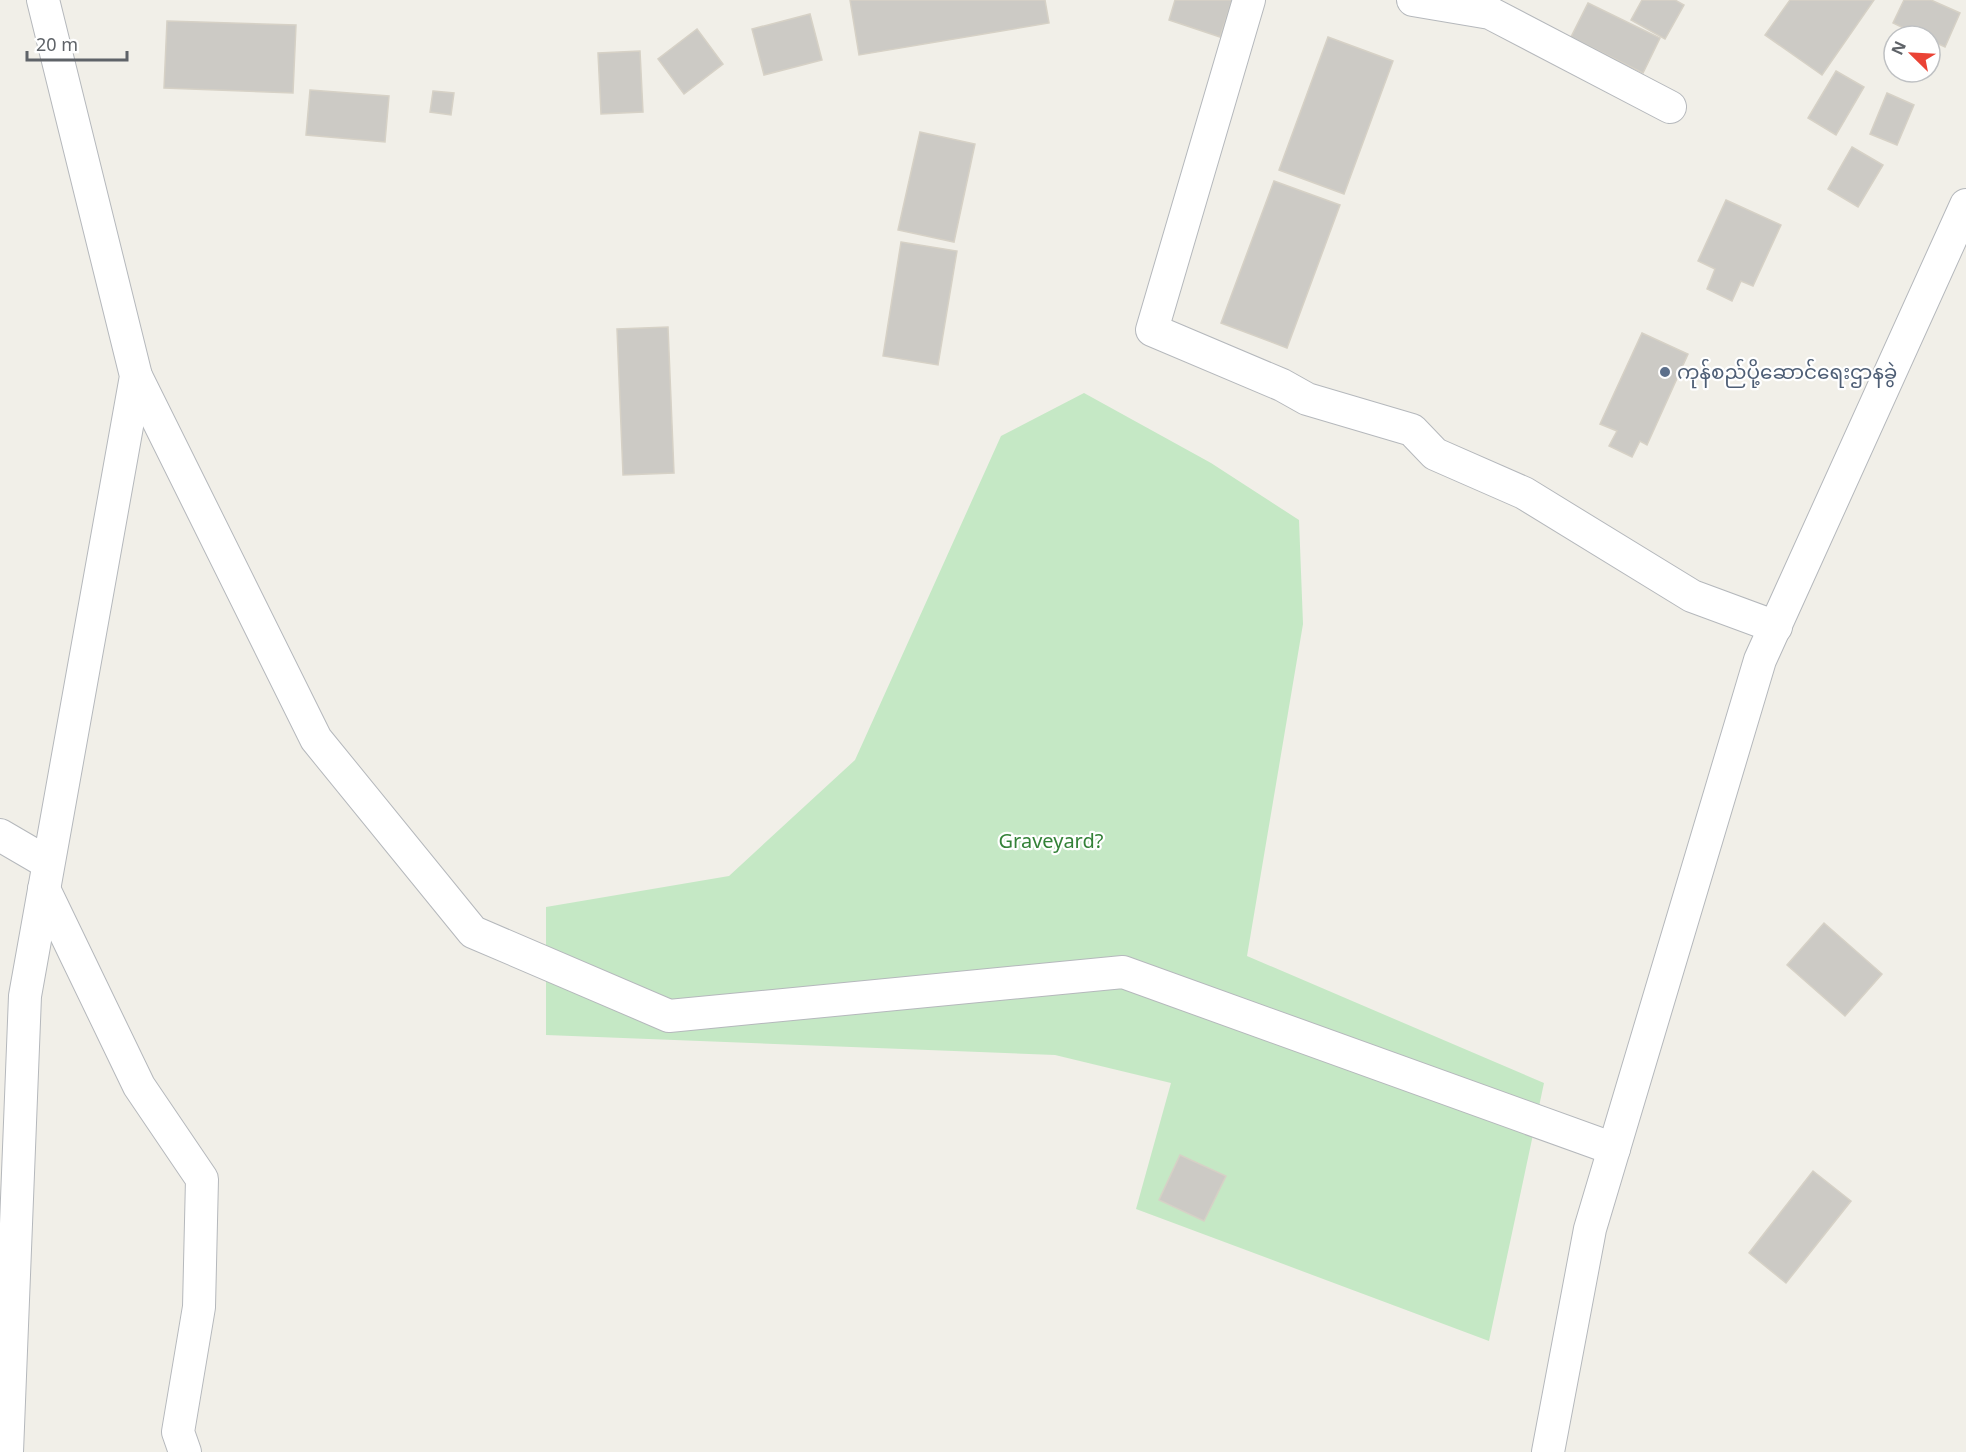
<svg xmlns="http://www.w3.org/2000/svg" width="1966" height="1452" font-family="'Noto Sans','Noto Sans Myanmar',sans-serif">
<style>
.green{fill:#c5e8c5}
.building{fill:#cccac5;stroke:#d6d1c6;stroke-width:1.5}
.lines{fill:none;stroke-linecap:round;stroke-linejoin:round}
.minor-casing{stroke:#b5b8bc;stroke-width:34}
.minor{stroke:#fff;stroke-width:32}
.service-dot{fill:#5c6f8a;stroke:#fff;stroke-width:2}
.labels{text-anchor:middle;stroke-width:4.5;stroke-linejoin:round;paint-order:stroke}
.service-label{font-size:20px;fill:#4e5e75;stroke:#fff;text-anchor:start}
.park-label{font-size:20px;fill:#348238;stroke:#fff}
</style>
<rect width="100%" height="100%" fill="#f1efe8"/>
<polygon class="green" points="1084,393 1211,463 1299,520 1303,624 1247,956 1544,1083 1489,1341 1136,1209 1171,1083 1055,1055 546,1035 546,907 729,876 855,760 1001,436"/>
<g class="building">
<polygon points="850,0 1045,0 1049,23 859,55"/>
<polygon points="1175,0 1232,0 1220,37 1169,20"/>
<polygon points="1642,0 1675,0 1684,5 1665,39 1631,20"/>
<polygon points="1790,0 1874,0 1822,75 1765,35"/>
<polygon points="1904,0 1931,0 1960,13 1945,47 1930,40 1930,36 1920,36 1893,23"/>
<polygon points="1588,3 1660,38 1643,73 1571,37"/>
<polygon points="810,14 822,60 764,75 752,29"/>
<polygon points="167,21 296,25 293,93 164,88"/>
<polygon points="697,29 723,64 684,94 658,59"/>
<polygon points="1328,37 1393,61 1344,194 1279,170"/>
<polygon points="640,51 643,112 601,114 598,53"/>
<polygon points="1836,71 1864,87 1836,135 1808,118"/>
<polygon points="310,90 389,96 385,142 306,135"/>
<polygon points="433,91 454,93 451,115 430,112"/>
<polygon points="1887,93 1914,105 1897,145 1870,134"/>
<polygon points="920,132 975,144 954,242 898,230"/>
<polygon points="1852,147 1883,165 1858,207 1828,189"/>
<polygon points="1274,181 1340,205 1287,348 1221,323"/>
<polygon points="1726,200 1781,225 1753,286 1741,281 1732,301 1707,289 1715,269 1698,261"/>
<polygon points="901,242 957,251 938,365 883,356"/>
<polygon points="668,327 674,473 623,475 617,329"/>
<polygon points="1642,333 1688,354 1647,445 1640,441 1632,457 1609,446 1617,431 1600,424"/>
<polygon points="1824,923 1882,974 1845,1016 1787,965"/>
<polygon points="1180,1155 1226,1176 1204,1221 1159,1200"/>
<polygon points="1813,1171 1851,1201 1786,1283 1749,1253"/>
</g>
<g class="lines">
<g class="minor-casing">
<g id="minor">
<polyline points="1249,0 1152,330 1282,385 1307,399 1412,430 1435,454 1524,493 1692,596 1776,627"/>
<polyline points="1413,0 1490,13 1670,107"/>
<polyline points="136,376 316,739 473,932 669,1016 1123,972 1614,1149"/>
<polyline points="0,835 48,863"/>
<polyline points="44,889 139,1086 202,1179 199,1307 178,1432 185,1452"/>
<polyline points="7,1452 25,996 136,376 43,0"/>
<polyline points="1548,1452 1590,1229 1760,660 1966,205"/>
</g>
</g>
<use href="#minor" class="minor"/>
</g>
<circle class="service-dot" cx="1665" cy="372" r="6"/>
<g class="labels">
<g class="service-label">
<text x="1677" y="379">ကုန်စည်ပို့ဆောင်ရေးဌာနခွဲ</text>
</g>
<g class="park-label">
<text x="1051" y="848">Graveyard?</text>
</g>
</g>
<g transform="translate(1912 54) rotate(294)"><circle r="28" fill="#ffffff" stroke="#bfc1c3" stroke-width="1.5"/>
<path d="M0-4.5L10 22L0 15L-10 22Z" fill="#ea4335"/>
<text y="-9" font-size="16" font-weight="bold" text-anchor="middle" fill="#5f6368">N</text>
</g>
<path d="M27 51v9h100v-9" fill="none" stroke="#5f6368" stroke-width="3"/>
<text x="36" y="51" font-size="18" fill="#5f6368" stroke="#ffffff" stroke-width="4.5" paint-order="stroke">20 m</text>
</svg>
